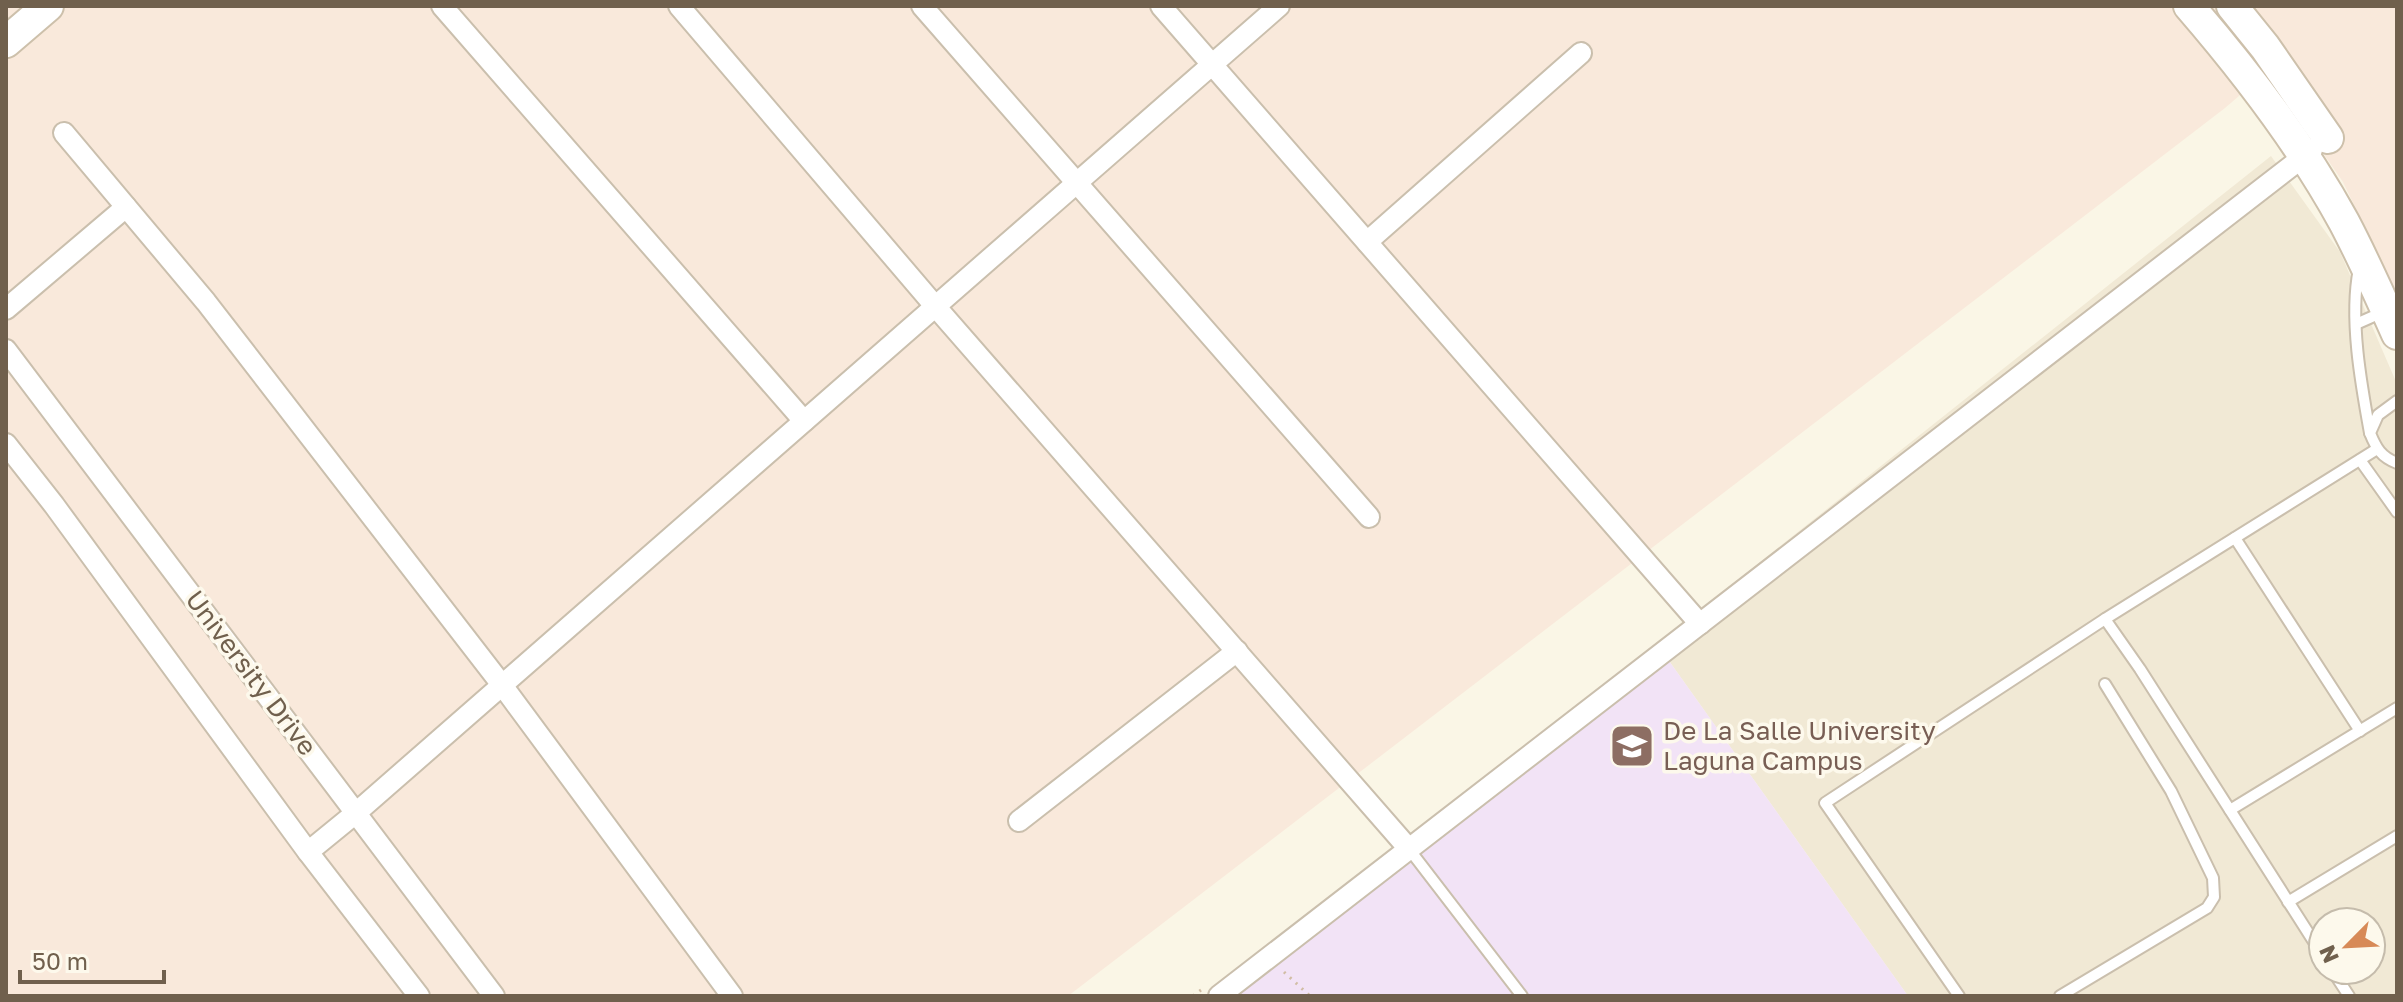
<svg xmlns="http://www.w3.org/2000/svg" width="2403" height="1002" font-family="'Golos Text',sans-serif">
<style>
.residential{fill:#f1e9d5;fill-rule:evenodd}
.commercial{fill:#f9e9db}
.education{fill:#f2e3f6}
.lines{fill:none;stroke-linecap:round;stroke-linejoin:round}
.lane-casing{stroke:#cabfad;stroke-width:14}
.street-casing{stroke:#cabfad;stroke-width:24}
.secondary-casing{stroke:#cdc0ab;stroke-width:34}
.path{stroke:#d1bda4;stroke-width:3;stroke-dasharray:2 6;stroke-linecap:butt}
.lane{stroke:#fff;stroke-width:10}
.street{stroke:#fff;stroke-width:20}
.secondary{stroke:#fff;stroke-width:30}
.labels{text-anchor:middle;stroke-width:7;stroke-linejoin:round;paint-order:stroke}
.street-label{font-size:26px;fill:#70604d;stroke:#fdf9ec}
.education-label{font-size:26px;fill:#785e54;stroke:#fdf9ec;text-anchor:start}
</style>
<rect width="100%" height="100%" fill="#faf6e6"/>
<path class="residential" d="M2271,156L2340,252L2397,384V996H1908L1657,644ZM2323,922H2371V970H2323Z"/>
<polygon class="commercial" points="6,6 2397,6 2397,295 2343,182 2267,72 2225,108 1068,996 6,996"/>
<polygon class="education" points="1657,644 1908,996 1210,996 1409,849"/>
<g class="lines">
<g class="lane-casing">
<g id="lane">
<path d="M2359,269C2349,318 2361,384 2370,433"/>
<polyline points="2356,324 2383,312"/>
<path d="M2397,401L2378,415L2370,433C2376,448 2381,457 2397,463"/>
<polyline points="2360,460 2397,512"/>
<polyline points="2235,538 2360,731"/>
<polyline points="2230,810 2397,708"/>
<polyline points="1409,849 1522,996"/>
<polyline points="2288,902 2397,836"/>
<polyline points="2323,956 2140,669 2105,619 2377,449"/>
<polyline points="2332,970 2349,996"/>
<polyline points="1959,996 1825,803 2105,619"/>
<polyline points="2060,996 2207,908 2214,897 2213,878 2171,791 2105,684"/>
</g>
</g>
<g class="street-casing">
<g id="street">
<polyline points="442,6 804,421"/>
<polyline points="679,6 935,306 1409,849"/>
<polyline points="922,6 1369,517"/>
<polyline points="1161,6 1700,624"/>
<polyline points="64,133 206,302 502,685 732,996"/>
<polyline points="1367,242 1581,53"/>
<polyline points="6,309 126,207"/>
<polyline points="6,350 494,996"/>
<polyline points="6,444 54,505 308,852 419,996"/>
<polyline points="1019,821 1237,651"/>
<polyline points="308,852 357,812 1279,6"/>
<polyline points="1219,996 2312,150"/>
</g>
</g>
<g class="secondary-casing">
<g id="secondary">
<path d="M2189,6C2246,72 2302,145 2344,222C2363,258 2380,296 2397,334"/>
<polyline points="2232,6 2265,47 2328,138"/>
<polyline points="6,42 48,6"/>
</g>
</g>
<g class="path">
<polyline points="1284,972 1310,996"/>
<polyline points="1193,996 1201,990"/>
</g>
<use href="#lane" class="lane"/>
<use href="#street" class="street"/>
<use href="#secondary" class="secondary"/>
</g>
<defs>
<g id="university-square" transform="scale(2.3)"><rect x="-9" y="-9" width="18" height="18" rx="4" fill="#8d6e63" stroke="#fdf9ec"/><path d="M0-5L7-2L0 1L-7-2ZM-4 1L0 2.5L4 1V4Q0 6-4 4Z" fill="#fff"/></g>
</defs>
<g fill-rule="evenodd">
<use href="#university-square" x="1632" y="746"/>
</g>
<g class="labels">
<g class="street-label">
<text transform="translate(251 673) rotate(53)" y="9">University Drive</text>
</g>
<g class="education-label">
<text x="1663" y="740">De La Salle University<tspan x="1663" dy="30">Laguna Campus</tspan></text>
</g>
</g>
<rect width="2403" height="1002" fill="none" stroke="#70604d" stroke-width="16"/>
<g transform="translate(2347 946) rotate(246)"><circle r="38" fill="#fdf9ec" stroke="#c5bcac" stroke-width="2"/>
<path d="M0-6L14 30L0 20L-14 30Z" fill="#d78a57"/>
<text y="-12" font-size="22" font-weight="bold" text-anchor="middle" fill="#70604d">N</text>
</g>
<path d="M20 970v12h144v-12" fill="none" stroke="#70604d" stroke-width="4"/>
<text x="32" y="970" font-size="24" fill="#70604d" stroke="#fdf9ec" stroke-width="6" paint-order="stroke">50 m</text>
</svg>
